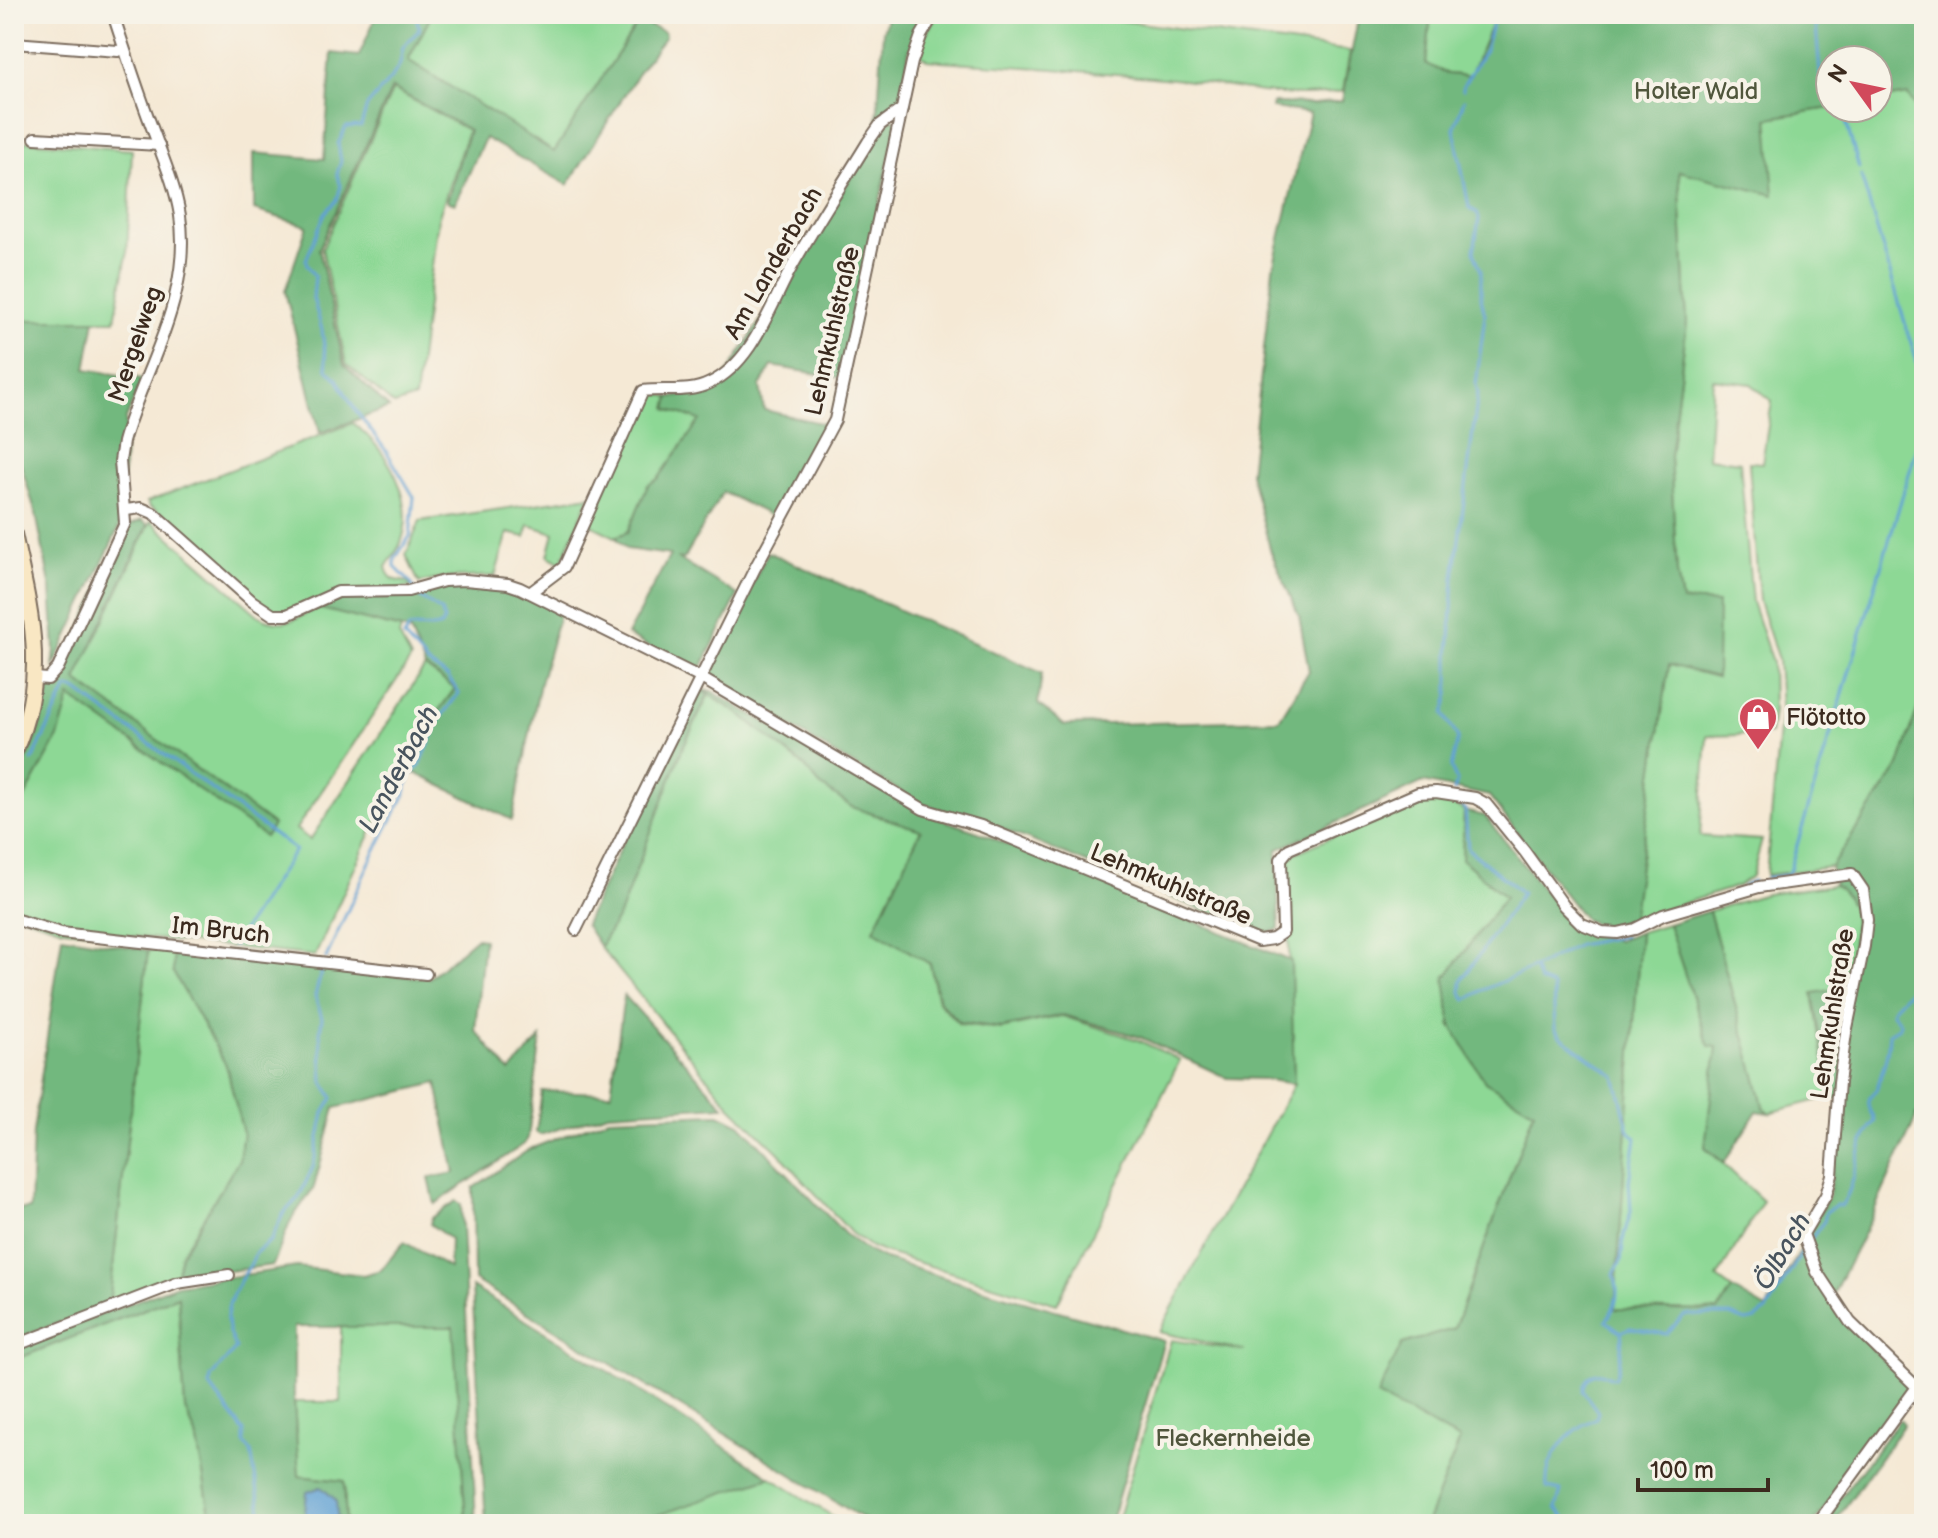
<svg xmlns="http://www.w3.org/2000/svg" width="1938" height="1538" font-family="'Balsamiq Sans',sans-serif">
<style>
.green{fill:#8dd895;stroke:#64815a;stroke-width:2}
.forest{fill:#72b87e;stroke:#56714e;stroke-width:2}
.water{fill:#61a1d4;stroke:#4e6679;stroke-width:2}
.lines{fill:none;stroke-linecap:round;stroke-linejoin:round}
.stream{stroke:#61a1d4;stroke-width:3}
.street-casing{stroke:#7c6d5e;stroke-width:14}
.secondary-casing{stroke:#7c6d5e;stroke-width:18}
.street{stroke:#fff;stroke-width:10}
.secondary{stroke:#f9e7c3;stroke-width:14}
.labels{text-anchor:middle;stroke-width:8;stroke-linejoin:round;paint-order:stroke}
.park-label{font-size:24px;fill:#50563c;stroke:#f7f3e8}
.street-label{font-size:24px;fill:#3b2a1e;stroke:#f7f3e8}
.poi-label{font-size:24px;fill:#3b2a1e;stroke:#f7f3e8;text-anchor:start}
.water-label{font-size:26px;font-style:italic;fill:#48545e;stroke:#f7f3e8}
</style>
<rect width="100%" height="100%" fill="#f7f3e8"/>
<filter id="ink" filterUnits="userSpaceOnUse"><feTurbulence type="fractalNoise" baseFrequency=".0125" numOctaves="2"/><feDisplacementMap in="SourceGraphic" scale="16" xChannelSelector="R" yChannelSelector="G"/><feConvolveMatrix kernelMatrix="1 2 1 2 8 2 1 2 1" color-interpolation-filters="sRGB"/></filter>
<filter id="wash" filterUnits="userSpaceOnUse"><feTurbulence type="fractalNoise" baseFrequency=".006" numOctaves="4" result="noise"/><feDisplacementMap in="SourceGraphic" scale="32" xChannelSelector="R" yChannelSelector="G"/><feGaussianBlur stdDeviation="1.8" result="paint"/><feColorMatrix in="noise" values="0 0 0 0 0 0 0 0 0 0 0 0 0 0 0 0 0 1.4 0 .05"/><feComposite in="paint" operator="in"/></filter>
<g filter="url(#wash)">
<rect width="100%" height="100%" fill="#f5e9d5"/>
<g class="green">
<polygon points="432,14 623,14 639,21 554,152 408,60"/>
<path d="M938,14H1072L1350,51L1343,91C1286,103 1230,84 1173,79C1091,71 1009,66 927,60L919,52L924,37Z"/>
<polygon points="1431,14 1496,14 1470,76 1448,74 1426,65"/>
<polygon points="393,89 468,130 438,219 415,398 394,405 346,364 322,249"/>
<polygon points="1908,95 1924,122 1924,690 1899,766 1831,867 1766,875 1781,708 1778,660 1759,601 1749,462 1762,463 1772,401 1751,384 1713,379 1708,458 1740,462 1752,602 1772,662 1773,711 1770,734 1707,736 1700,836 1762,840 1752,876 1738,886 1632,920 1669,664 1716,677 1682,601 1677,573 1670,456 1687,323 1679,170 1773,194 1768,118 1830,108 1878,108 1878,100"/>
<polygon points="14,140 132,150 127,255 115,320 16,320"/>
<polygon points="658,394 670,397 667,409 701,420 658,479 648,485 628,532 615,537 587,523 647,395"/>
<path d="M353,423C387,450 419,501 400,545C396,553 390,560 386,567C389,580 396,581 408,582L411,587L287,611L274,610L265,606L156,510L150,507L147,502Z"/>
<polygon points="590,496 561,563 548,556 554,533 529,525 525,537 508,533 495,576 444,578 419,583 406,555 420,521"/>
<path d="M151,521L259,616C283,628 295,620 317,608L401,629L399,636L411,659L296,829L310,840L425,667L455,688C394,769 357,865 315,956L63,929L14,913V817L58,737L69,696L264,836L273,825L76,680Z"/>
<polygon points="709,695 744,717 805,767 820,785 852,807 921,830 874,930 930,964 938,1002 959,1024 1001,1029 1062,1016 1138,1040 1180,1060 1057,1304 883,1252 871,1247 851,1233 778,1152 733,1109 600,947 620,913 683,747"/>
<polygon points="1425,797 1443,798 1464,811 1462,859 1505,897 1445,978 1485,1082 1534,1110 1454,1329 1402,1344 1378,1396 1460,1440 1426,1524 1116,1524 1171,1340 1245,1351 1159,1332 1294,1084 1286,862 1295,853"/>
<path d="M1834,885C1869,906 1850,954 1845,989L1813,993L1830,1097L1769,1113L1764,1108L1709,911L1766,894Z"/>
<polygon points="1668,924 1709,1045 1718,1047 1705,1147 1763,1201 1717,1278 1732,1289 1718,1311 1615,1309 1640,932"/>
<polygon points="148,950 173,952 173,972 226,1065 243,1133 239,1160 181,1255 176,1278 109,1305"/>
<polygon points="178,1296 185,1409 196,1435 212,1524 14,1524 14,1360"/>
<polygon points="341,1327 454,1327 466,1524 346,1524 344,1481 299,1477 294,1402 341,1402"/>
<polygon points="770,1477 845,1524 632,1524 632,1523"/>
</g>
<g class="forest">
<polygon points="377,14 432,14 408,60 554,152 639,21 664,32 665,37 640,70 568,185 485,138 455,204 447,201 469,130 392,88 319,249 344,365 389,408 320,433 285,291 307,226 254,210 254,153 324,159 332,53 359,56"/>
<polygon points="888,14 927,14 909,51 900,100 896,107 877,122 883,32"/>
<polygon points="1359,14 1431,14 1426,64 1448,74 1470,76 1496,14 1924,14 1924,122 1908,95 1878,100 1878,60 1830,60 1830,108 1768,118 1774,195 1679,171 1687,323 1670,456 1677,573 1682,601 1718,603 1717,677 1669,665 1632,920 1604,926 1585,920 1489,796 1423,782 1277,850 1279,929 1263,935 983,821 925,805 843,759 707,675 768,552 1042,673 1038,704 1064,725 1279,720 1309,671 1299,616 1271,552 1250,473 1273,268 1310,113 1272,108 1273,103 1314,104 1342,101"/>
<polygon points="892,119 897,122 842,378 772,366 760,386 764,410 829,425 777,519 723,492 684,559 677,558 738,595 702,666 693,671 627,635 670,555 627,549 615,537 628,532 648,485 658,479 700,420 667,409 670,397 690,395 725,377 878,134"/>
<polygon points="16,320 95,320 86,369 142,379 126,419 121,523 53,668 55,649 51,589 36,514 14,442 14,386 19,385"/>
<polygon points="142,520 148,525 76,680 273,825 265,837 70,697 58,737 14,817 14,785 37,735 52,682 60,674 128,526"/>
<polygon points="485,585 529,598 560,612 540,683 512,820 403,767 436,714 455,689 425,667 410,631 317,608 340,595 383,598 445,587"/>
<polygon points="700,689 708,695 683,747 620,913 600,947 585,924 627,833"/>
<polygon points="702,689 711,691 921,812 978,832 1291,961 1294,1084 1263,1079 1227,1078 1140,1037 1063,1015 1001,1028 959,1022 939,1001 930,964 874,930 921,830 852,807 820,785 805,767 744,717"/>
<path d="M1924,690V1100L1865,1231L1829,1302L1847,1325L1909,1384L1910,1389L1813,1524H1729L1671,1519L1670,1524H1426L1460,1440L1377,1396L1402,1344L1454,1329L1534,1111L1485,1082L1451,1025L1445,978L1505,897L1462,859L1464,811L1485,816L1556,906L1585,932L1618,941L1640,932L1615,1309L1718,1311L1732,1289L1766,1309L1802,1248L1809,1230L1829,1196L1840,1099L1830,1097L1813,993L1845,988C1850,954 1869,906 1834,885L1831,867L1899,766Z"/>
<polygon points="1709,911 1764,1108 1769,1113 1757,1111 1724,1163 1705,1147 1717,1047 1709,1046 1668,924"/>
<polygon points="62,936 148,950 109,1305 14,1339 14,1210 30,1209 33,1132"/>
<polygon points="476,938 484,939 475,1030 510,1072 541,1038 528,1138 524,1144 435,1204 429,1178 455,1173 437,1083 335,1108 314,1187 291,1220 273,1265 176,1278 181,1255 239,1160 243,1133 226,1065 173,972 173,952 321,969 429,978"/>
<polygon points="624,995 724,1106 608,1113 540,1135 536,1132 542,1091 611,1093"/>
<polygon points="719,1114 740,1124 845,1234 866,1250 882,1258 964,1284 1164,1341 1110,1524 872,1524 474,1280 473,1188 530,1149 609,1118"/>
<polygon points="456,1201 461,1204 476,1524 466,1524 453,1327 294,1327 294,1402 299,1476 344,1481 346,1524 212,1524 196,1435 185,1409 178,1296 14,1360 14,1348 177,1285 297,1267 363,1275 381,1270 404,1242 449,1268 450,1239 430,1224 432,1218"/>
<polygon points="472,1287 643,1393 770,1477 632,1524 486,1524"/>
<polygon points="1900,1419 1904,1424 1833,1524 1826,1524 1834,1513 1833,1507"/>
</g>
<polygon class="water" points="321,1487 336,1500 338,1524 304,1524 307,1492"/>
<g class="lines">
<g class="stream">
<polyline points="1815,14 1821,85 1830,86"/>
<polyline points="1463,90 1463,86 1485,50 1495,14"/>
<polyline points="1842,108 1859,168"/>
<polyline points="1861,176 1924,386"/>
<polyline points="32,761 65,692 69,688 76,690 295,850 233,946"/>
<polyline points="1454,791 1457,781 1451,768 1458,738 1444,714 1449,694 1449,654 1454,578 1478,393 1476,385 1485,315 1481,298 1481,271 1474,251 1479,218 1477,213 1469,207 1454,129 1464,100"/>
<polyline points="1453,798 1465,809 1468,849 1522,893 1462,980 1461,992 1466,1000 1481,991 1533,968"/>
<polyline points="1766,878 1788,875 1922,431"/>
<polyline points="1743,887 1753,881"/>
<polyline points="1622,927 1651,916"/>
<path d="M326,958L373,855L405,794L410,775L420,765L440,718L459,693L448,677L427,663L404,637L409,628C420,625 430,631 441,626L444,620L441,611L418,596L411,583L395,567V559L410,536L414,497L387,452L354,408L337,379L327,369L322,330L313,298L315,277L307,265L306,260L325,213L337,200L341,186L337,174L341,161L338,144L346,127L361,126L367,106L392,77L400,64L403,47L419,30L416,14"/>
<path d="M1810,1240L1824,1221L1826,1212L1836,1205L1841,1206C1860,1180 1853,1146 1875,1122C1874,1115 1869,1111 1869,1104C1868,1096 1874,1094 1877,1088C1883,1070 1889,1051 1889,1033L1899,1027L1900,1022L1892,1013V1009L1918,981L1922,970L1911,949L1924,931"/>
<path d="M1621,1332L1606,1321C1617,1305 1620,1293 1614,1274L1621,1261L1624,1235L1631,1211L1629,1181L1636,1138L1629,1131L1615,1076L1561,1037L1555,1029L1553,987L1539,981L1534,968L1578,945L1624,936"/>
<polyline points="1920,1400 1924,1406"/>
<path d="M263,1524L251,1451L244,1443V1432L210,1386L211,1377L236,1348C220,1322 227,1301 243,1276C248,1268 253,1263 255,1253L271,1240L283,1214L299,1197L313,1167L324,1113L333,1098L323,1082L320,1032L322,1018L315,996L323,965"/>
<path d="M1570,1524L1556,1508L1561,1491L1547,1488C1544,1455 1569,1431 1596,1418L1598,1412L1583,1391C1585,1381 1591,1369 1604,1374C1608,1376 1610,1378 1615,1378C1619,1370 1623,1341 1621,1332L1630,1328L1666,1334L1684,1316L1689,1315H1730L1746,1321L1756,1319L1767,1310L1806,1246"/>
</g>
</g>
</g>
<g filter="url(#ink)">
<g class="lines">
<g class="street-casing">
<g id="street">
<polyline points="14,43 118,51 124,49"/>
<polyline points="35,138 159,145"/>
<polyline points="126,510 141,508 153,513 252,601 273,615 287,615 338,592 408,591 444,581 465,580 508,584 520,588 701,678 923,809 981,826 1259,941 1273,939 1283,932 1281,859 1289,849 1418,793 1436,792 1475,798 1486,804 1525,852 1564,906 1582,924 1602,932 1618,933 1635,929 1663,915 1759,887 1852,874 1863,890 1867,920 1864,946 1846,1033 1839,1082 1832,1175 1826,1195 1803,1234 1817,1272 1850,1322 1924,1394"/>
<path d="M531,592L564,567L643,391C666,388 688,394 710,383C754,362 771,303 794,263C817,222 843,183 868,142L880,125L902,109"/>
<path d="M35,678L48,679L58,668L125,523L120,461L123,442C137,392 165,341 176,292C192,221 174,188 151,125C137,88 125,51 113,14"/>
<polyline points="14,919 61,933 426,974"/>
<polyline points="576,930 755,568 835,420 912,62 921,36 934,14"/>
<polyline points="14,1346 177,1283 229,1275"/>
<polyline points="1817,1524 1917,1387"/>
</g>
</g>
<g class="secondary-casing">
<path id="secondary" d="M14,534C31,613 49,676 14,753"/>
</g>
<use href="#street" class="street"/>
<use href="#secondary" class="secondary"/>
</g>
</g>
<defs>
<g id="shop-pin" transform="scale(2)"><path d="M0 17L-7.5 6A9.5 9.5 0 1 1 7.5 6Z" fill="#d1495b" stroke="#f7f3e8"/><path d="M-5-2.5h2.3a2.7 3.5 0 0 1 5.4 0H5L5.5 6h-11ZM-1.5-2.5h3a1.5 2.3 0 0 0-3 0Z" fill="#fff"/></g>
</defs>
<g fill-rule="evenodd">
<use href="#shop-pin" x="1758" y="717"/>
</g>
<g class="labels">
<g class="park-label">
<text x="1696" y="99">Holter Wald</text>
<text x="1233" y="1446">Fleckernheide</text>
</g>
<g class="street-label">
<text transform="translate(773 263) rotate(-60)" y="8">Am Landerbach</text>
<text transform="translate(832 331) rotate(-77)" y="8">Lehmkuhlstraße</text>
<text transform="translate(135 344) rotate(-71)" y="8">Mergelweg</text>
<text transform="translate(1171 884) rotate(23)" y="8">Lehmkuhlstraße</text>
<text transform="translate(221 930) rotate(6)" y="8">Im Bruch</text>
<text transform="translate(1832 1014) rotate(-81)" y="8">Lehmkuhlstraße</text>
</g>
<g class="poi-label">
<text x="1786" y="725">Flötotto</text>
</g>
<g class="water-label">
<text transform="translate(398 769) rotate(-62)" y="9">Landerbach</text>
<text transform="translate(1782 1251) rotate(-59)" y="9">Ölbach</text>
</g>
</g>
<rect width="1938" height="1538" fill="none" stroke="#f7f3e8" stroke-width="48"/>
<g transform="translate(1854 84) rotate(303)"><circle r="38" fill="#f7f3e8" stroke="#aca397" stroke-width="2"/>
<path d="M0-6L14 30L0 20L-14 30Z" fill="#d1495b"/>
<text y="-12" font-size="22" font-weight="bold" text-anchor="middle" fill="#3b2a1e">N</text>
</g>
<path d="M1638 1478v12h130v-12" fill="none" stroke="#3b2a1e" stroke-width="4"/>
<text x="1650" y="1478" font-size="24" fill="#3b2a1e" stroke="#f7f3e8" stroke-width="6" paint-order="stroke">100 m</text>
</svg>
